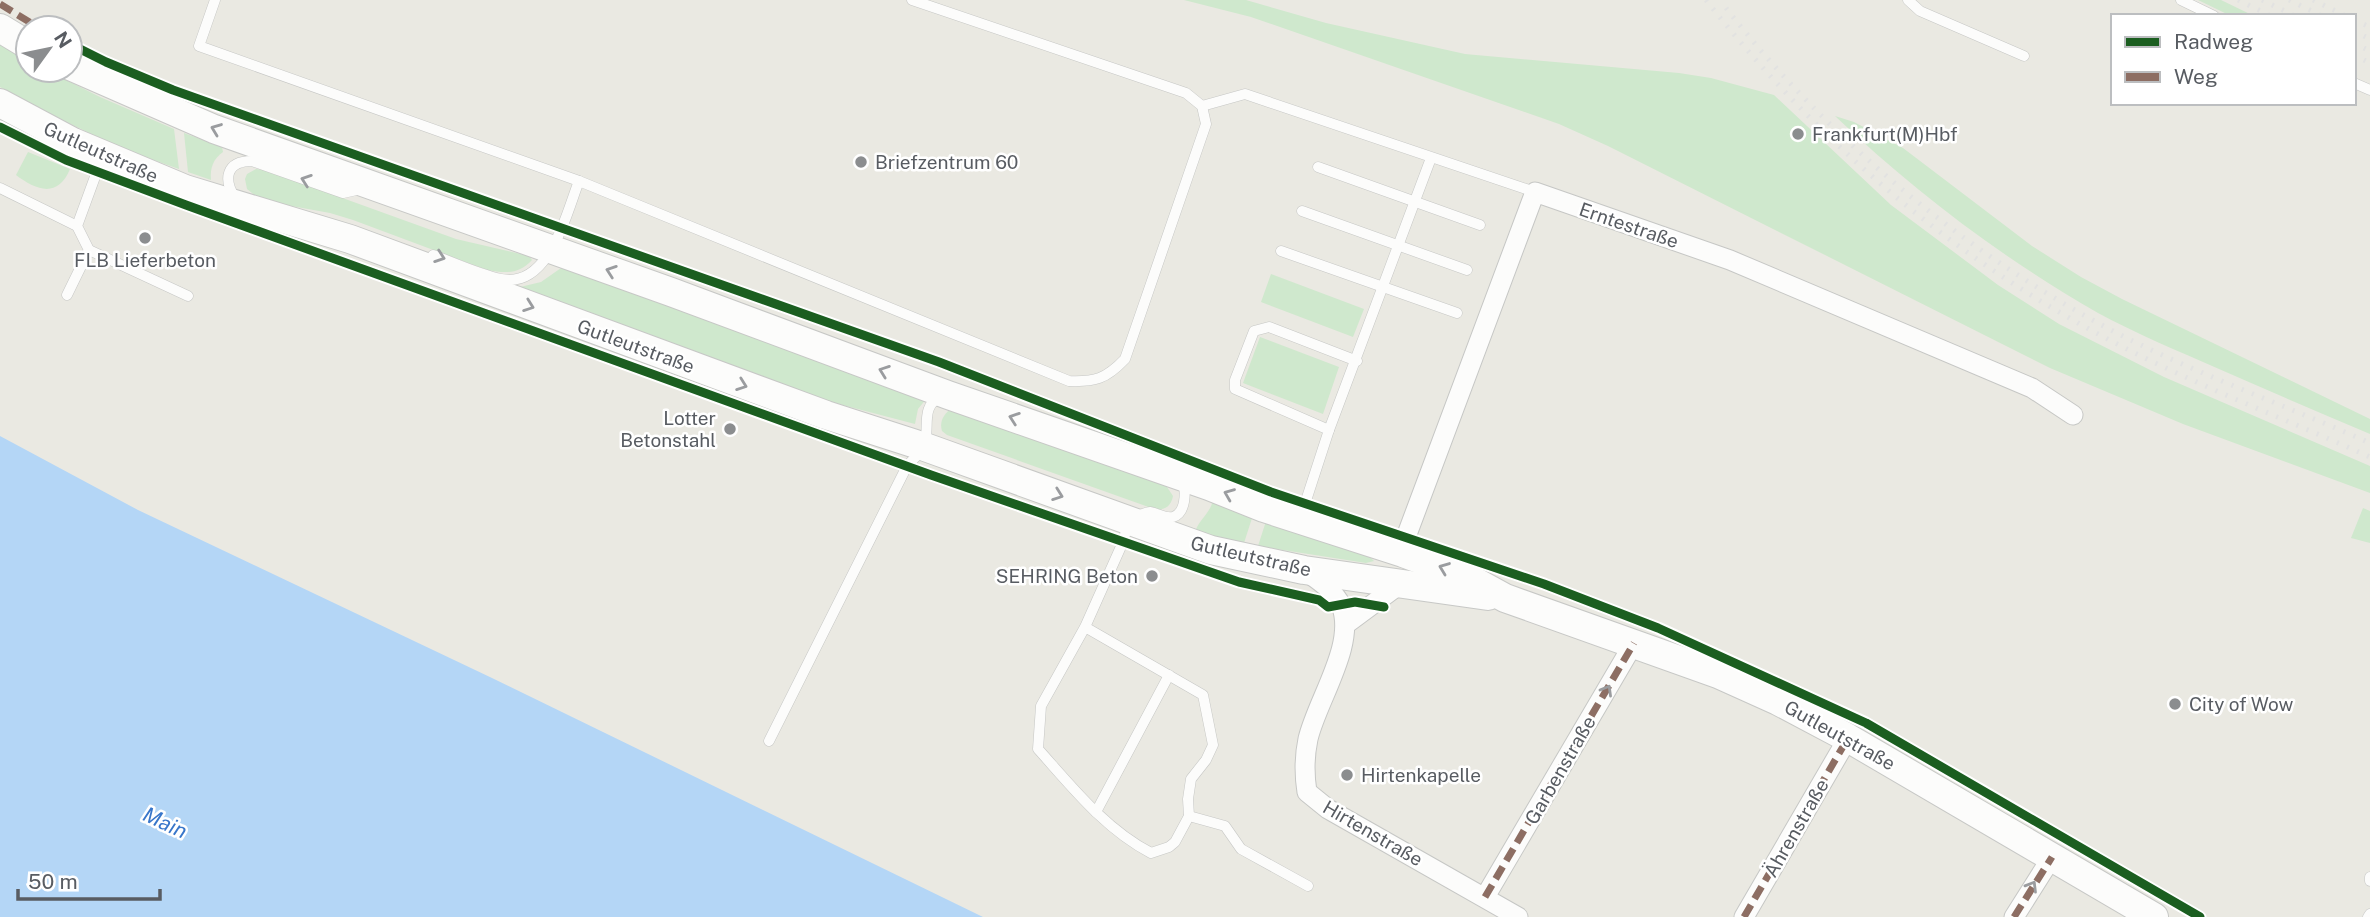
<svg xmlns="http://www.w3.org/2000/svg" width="2370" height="917" font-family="'Public Sans',sans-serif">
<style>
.green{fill:#cfe8cd}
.water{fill:#b4d6f6}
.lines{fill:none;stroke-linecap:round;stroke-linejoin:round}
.lane-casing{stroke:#c6c7c5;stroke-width:11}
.street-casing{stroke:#c6c7c5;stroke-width:21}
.secondary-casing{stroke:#c7c8c6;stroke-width:30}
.lane{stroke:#fcfcfb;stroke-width:10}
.street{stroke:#fcfcfb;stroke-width:19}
.secondary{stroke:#fcfcfb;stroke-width:28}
.rail{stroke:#e2e2e1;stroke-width:5;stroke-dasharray:2 9;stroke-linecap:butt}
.quiet{stroke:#8d6e63;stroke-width:7;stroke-dasharray:14 7;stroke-linecap:butt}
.cycleway-casing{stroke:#fff;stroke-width:13}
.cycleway{stroke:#1b5e20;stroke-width:9}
.oneway{stroke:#9a9c9f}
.poi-dot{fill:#8b8d8f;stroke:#fff;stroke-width:2.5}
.labels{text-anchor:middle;stroke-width:5;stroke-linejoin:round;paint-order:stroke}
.poi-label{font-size:19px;fill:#585c62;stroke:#fff;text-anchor:start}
.street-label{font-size:19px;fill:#585c62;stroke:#fff}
.water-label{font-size:21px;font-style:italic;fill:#3876ca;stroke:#fff}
</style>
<rect width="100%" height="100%" fill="#eae9e2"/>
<g class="green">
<polygon points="1184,0 1246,0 1326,23 1465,54 1679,73 1711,78 1774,95 1891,205 1998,285 2059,324 2164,377 2370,466 2370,493 2183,424 2050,368 1608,146 1559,124 1251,17"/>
<polygon points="2198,0 2221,0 2254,16 2231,16"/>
<path d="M0,45L28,61V70H46L100,97L174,129L179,169C116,148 58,119 0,87Z"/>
<path d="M1835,116L1854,122L1903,148L2032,246L2081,277L2122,299L2370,419V434C2320,413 2269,391 2219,369C2178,351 2137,334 2098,313C2002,258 1915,192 1835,116Z"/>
<path d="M184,133L222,147L223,152C213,159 210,168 211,180L188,172Z"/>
<path d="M28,152L70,169C58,198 37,191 16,175Z"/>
<path d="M256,169L265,170L456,239L529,256L532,260C518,275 505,273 487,270L353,220L330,213L275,203L258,198L247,189L245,179L247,174Z"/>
<polygon points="561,268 927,398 918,409 915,424 831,402 520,287 541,282"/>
<polygon points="1271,274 1364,309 1353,337 1261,302"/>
<polygon points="1260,337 1339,367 1323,414 1243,383"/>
<path d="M953,408L1165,484L1173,496C1171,506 1166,509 1157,510L947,435L942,431C939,421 944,413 953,408Z"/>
<path d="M1213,500L1253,515L1244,543L1195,532C1199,519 1210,514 1213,500Z"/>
<polygon points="2363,508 2370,511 2370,543 2351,538"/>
<polygon points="1267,518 1370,557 1374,561 1366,563 1258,546"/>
</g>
<polygon class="water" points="0,436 138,510 492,678 983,917 0,917"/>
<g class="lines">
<g class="lane-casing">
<g id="lane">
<path d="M215,0L199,46L579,181L1069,381C1095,382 1106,379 1125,359L1206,124L1202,106L1186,93L912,0"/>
<polyline points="1908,0 1920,11 2024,56"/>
<polyline points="2181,0 2214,16"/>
<polyline points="2354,83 2370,90"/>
<polyline points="1202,106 1245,94 1535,192"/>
<polyline points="1318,167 1480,225"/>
<polyline points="0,188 77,226"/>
<path d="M235,198C223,179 226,161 252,161L343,193L361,189"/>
<polyline points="1302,211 1467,270"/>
<polyline points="89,250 188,296"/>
<polyline points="1281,251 1457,313"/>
<path d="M433,255C455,263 478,274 501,279C549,289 566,214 579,181"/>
<polyline points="67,295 89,250 77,226 103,155"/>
<polyline points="1329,430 1235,389 1235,380 1254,331 1269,327 1357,361"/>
<polyline points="1301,516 1329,430 1431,158"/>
<path d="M1085,627L1203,695L1213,745L1206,760L1191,779L1188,799L1189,816L1175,842L1169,847L1151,853C1105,829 1072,787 1038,749L1041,706L1085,627L1123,542L1129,520C1135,518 1144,512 1150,512C1158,513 1165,519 1173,517C1186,513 1186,492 1183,481"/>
<path d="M769,741L907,466C912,460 919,455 923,448C932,433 918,406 941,397"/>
<polyline points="1096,812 1169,675"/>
<polyline points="1189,816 1225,826 1241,849 1308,886"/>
<polyline points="2370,877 2370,881"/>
<polyline points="2368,917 2370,914"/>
</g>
</g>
<g class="street-casing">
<g id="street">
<polyline points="1403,553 1406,537 1535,192 1730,260 2032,388 2073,415"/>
<path d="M1306,572C1319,580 1334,591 1341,605C1357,644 1317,700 1308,739C1304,758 1304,773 1307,792L1328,809L1518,917"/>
<polyline points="1346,624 1400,584"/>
<polyline points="1485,897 1634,643"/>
<polyline points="1744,917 1848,738"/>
<polyline points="2014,917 2052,857"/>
</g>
</g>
<g class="secondary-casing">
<g id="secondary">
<polyline points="0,28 28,45"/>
<polyline points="70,66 214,129 671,292 948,395 1209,486 1264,508 1403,553 1463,575 1505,598 1718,674 1778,701 1848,738 2154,917"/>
<polyline points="0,103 73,142 185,189 350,239 826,415 925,447 1211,550 1304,570 1488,596"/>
</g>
</g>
<use href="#lane" class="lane"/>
<use href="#street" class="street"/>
<use href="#secondary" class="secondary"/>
<g class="rail">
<path d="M1706,0C1819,144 1959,264 2123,347C2203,388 2288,420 2370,457"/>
<polyline points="2238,0 2271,16"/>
<polyline points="2262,0 2295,16"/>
<polyline points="2289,0 2322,16"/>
<polyline points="2313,0 2346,16"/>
<path d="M1726,8C1829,140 1965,253 2113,331C2196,374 2285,405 2370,443"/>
<polyline points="2354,20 2370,27"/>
<polyline points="2354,31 2370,39"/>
<polyline points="2354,43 2370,51"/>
<polyline points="2354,55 2370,63"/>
</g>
<g class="quiet">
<polyline points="0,4 39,28"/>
<polyline points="1485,897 1634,643"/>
<polyline points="1744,917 1848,738"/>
<polyline points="2014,917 2052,857"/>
</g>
<g class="cycleway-casing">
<g id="cycleway">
<polyline points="70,44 106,62 173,90 939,362 1271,492 1544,584 1658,628 1866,723 2200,917"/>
<polyline points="0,127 66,160 186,205 931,475 1239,582 1319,600 1328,607 1355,602 1384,607"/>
</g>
</g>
<use href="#cycleway" class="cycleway"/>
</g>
<defs><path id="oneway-chevron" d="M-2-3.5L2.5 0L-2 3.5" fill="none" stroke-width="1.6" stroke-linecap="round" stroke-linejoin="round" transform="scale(1.75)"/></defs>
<g class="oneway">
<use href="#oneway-chevron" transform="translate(216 129) rotate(-159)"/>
<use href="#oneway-chevron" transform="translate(306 180) rotate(-161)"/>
<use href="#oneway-chevron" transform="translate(440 257) rotate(19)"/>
<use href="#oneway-chevron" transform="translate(611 271) rotate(-161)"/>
<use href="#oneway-chevron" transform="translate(529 306) rotate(20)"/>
<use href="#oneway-chevron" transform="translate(884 371) rotate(-160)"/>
<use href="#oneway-chevron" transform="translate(742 385) rotate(20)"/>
<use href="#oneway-chevron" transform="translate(1014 418) rotate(-161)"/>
<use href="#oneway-chevron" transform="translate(1229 494) rotate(-158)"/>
<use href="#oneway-chevron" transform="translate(1058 495) rotate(20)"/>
<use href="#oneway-chevron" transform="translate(1444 568) rotate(-159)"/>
<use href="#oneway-chevron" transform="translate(1607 690) rotate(-60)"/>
<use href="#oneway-chevron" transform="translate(2032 886) rotate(-59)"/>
</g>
<g class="poi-dot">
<circle cx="1798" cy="134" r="7"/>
<circle cx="861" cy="162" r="7"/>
<circle cx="145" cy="238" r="7"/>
<circle cx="730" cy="429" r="7"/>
<circle cx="1152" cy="576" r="7"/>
<circle cx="2175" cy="704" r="7"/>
<circle cx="1347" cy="775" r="7"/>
</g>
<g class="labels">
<g class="poi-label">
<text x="1812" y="141">Frankfurt(M)Hbf</text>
<text x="875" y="169">Briefzentrum 60</text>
<text x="145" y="267" text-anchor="middle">FLB Lieferbeton</text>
<text x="716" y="425" text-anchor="end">Lotter<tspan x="716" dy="22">Betonstahl</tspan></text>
<text x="1138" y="583" text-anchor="end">SEHRING Beton</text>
<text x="2189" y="711">City of Wow</text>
<text x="1361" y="782">Hirtenkapelle</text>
</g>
<g class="street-label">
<text transform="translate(101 152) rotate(24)" y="7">Gutleutstraße</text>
<text transform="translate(1629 225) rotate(19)" y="7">Erntestraße</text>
<text transform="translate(636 346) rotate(20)" y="7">Gutleutstraße</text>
<text transform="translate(1251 556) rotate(13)" y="7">Gutleutstraße</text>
<text transform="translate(1840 735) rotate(29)" y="7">Gutleutstraße</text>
<text transform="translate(1560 770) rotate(-60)" y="7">Garbenstraße</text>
<text transform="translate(1796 828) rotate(-60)" y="7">Ährenstraße</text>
<text transform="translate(1373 833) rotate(30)" y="7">Hirtenstraße</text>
</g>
<g class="water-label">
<text transform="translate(165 823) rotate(25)" y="7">Main</text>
</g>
</g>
<rect x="2111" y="14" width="245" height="91" fill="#ffffff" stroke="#bcbec0" stroke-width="2"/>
<rect x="2125" y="37" width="35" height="10" fill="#1b5e20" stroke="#bcbec0" stroke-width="2"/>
<text x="2174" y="49" font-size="21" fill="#585c62">Radweg</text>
<rect x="2125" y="72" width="35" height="10" fill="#8d6e63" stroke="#bcbec0" stroke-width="2"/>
<text x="2174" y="84" font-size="21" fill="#585c62">Weg</text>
<g transform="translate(49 49) rotate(57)"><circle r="33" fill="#ffffff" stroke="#bcbec0" stroke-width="2"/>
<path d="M0-5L12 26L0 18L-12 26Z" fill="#8b8d8f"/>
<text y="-10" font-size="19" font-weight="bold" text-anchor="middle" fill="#585c62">N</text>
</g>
<path d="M18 889v10h142v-10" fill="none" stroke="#585c62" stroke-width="3.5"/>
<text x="28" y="889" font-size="21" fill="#585c62" stroke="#ffffff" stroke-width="5" paint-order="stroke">50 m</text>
</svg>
